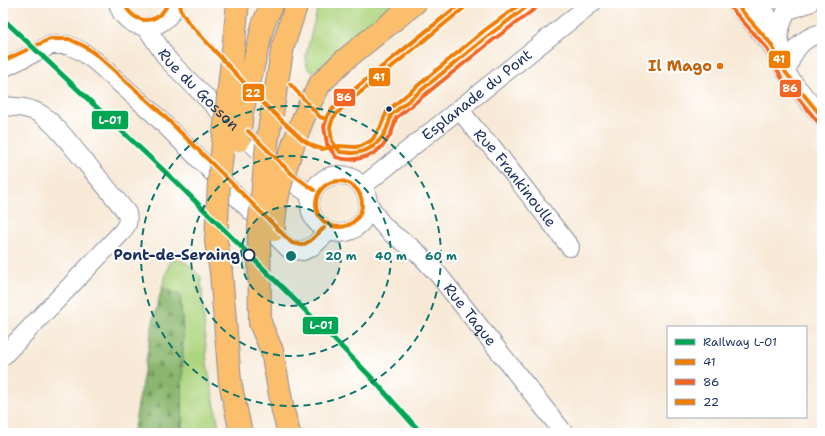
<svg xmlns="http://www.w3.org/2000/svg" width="825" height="436" font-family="'Shantell Sans',sans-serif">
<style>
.grass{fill:#add47e;stroke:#64826e}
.forest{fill:url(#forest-firs);stroke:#527266}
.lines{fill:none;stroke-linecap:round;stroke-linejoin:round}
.minor-casing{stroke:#898c9a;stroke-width:20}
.highway-casing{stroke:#898c9a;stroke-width:24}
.minor{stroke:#fff;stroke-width:18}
.highway{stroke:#fabe6d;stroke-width:22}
.highway-bridge-casing{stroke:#898c9a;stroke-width:24;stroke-linecap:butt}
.highway-bridge{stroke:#fabe6d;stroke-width:22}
.bus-1-casing{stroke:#fff;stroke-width:7}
.bus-2-casing{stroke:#fff;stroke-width:7}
.bus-3-casing{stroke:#fff;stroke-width:7}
.bus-1{stroke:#ef7d00;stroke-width:4}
.bus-2{stroke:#f26522;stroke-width:4}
.bus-3{stroke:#ef7d00;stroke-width:4}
.rail-1-casing{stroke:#fff;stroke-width:8}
.rail-1{stroke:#00a651;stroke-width:5}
.ring{fill:none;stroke:#0f766e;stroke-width:2;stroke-dasharray:7 5}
.food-dot{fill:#e8710a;stroke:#fff;stroke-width:1.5}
.bus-dot{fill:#1b2f5e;stroke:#fff;stroke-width:1.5}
.stop-dot{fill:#fff;stroke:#1b2f5e;stroke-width:2}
.labels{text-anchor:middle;stroke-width:4;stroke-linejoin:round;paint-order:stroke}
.food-label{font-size:15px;font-weight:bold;fill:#c56008;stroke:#fff;text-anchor:end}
.street-label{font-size:15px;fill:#1b2f5e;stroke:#fff}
.stop-label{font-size:15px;font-weight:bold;fill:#1b2f5e;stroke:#fff;text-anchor:end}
.centre{fill:#0f766e;stroke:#fff;stroke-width:2}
.ring-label{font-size:12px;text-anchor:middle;font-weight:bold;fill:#0f766e;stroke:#fff;stroke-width:4;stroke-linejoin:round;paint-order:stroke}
.line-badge{stroke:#fff;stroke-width:1.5}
.badge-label{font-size:11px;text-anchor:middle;font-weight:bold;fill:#fff}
</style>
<defs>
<pattern id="forest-firs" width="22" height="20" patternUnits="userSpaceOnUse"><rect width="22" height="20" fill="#8ab66d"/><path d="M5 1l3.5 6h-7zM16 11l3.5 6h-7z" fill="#70945d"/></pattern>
</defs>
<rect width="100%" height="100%" fill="#fff"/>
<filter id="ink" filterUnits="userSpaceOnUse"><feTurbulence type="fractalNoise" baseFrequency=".025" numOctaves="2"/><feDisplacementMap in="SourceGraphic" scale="8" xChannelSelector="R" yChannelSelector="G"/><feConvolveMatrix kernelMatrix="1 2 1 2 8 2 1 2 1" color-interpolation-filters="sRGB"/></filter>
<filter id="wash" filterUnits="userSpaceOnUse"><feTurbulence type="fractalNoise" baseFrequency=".012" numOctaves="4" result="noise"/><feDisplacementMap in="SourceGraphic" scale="16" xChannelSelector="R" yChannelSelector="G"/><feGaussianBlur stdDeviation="0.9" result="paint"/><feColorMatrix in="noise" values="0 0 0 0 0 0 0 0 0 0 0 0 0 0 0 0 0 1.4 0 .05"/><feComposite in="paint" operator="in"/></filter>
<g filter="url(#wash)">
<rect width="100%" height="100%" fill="#f7e9d6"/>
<g class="grass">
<path d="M319,3H398L347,44L319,71C307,76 305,62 306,54Z"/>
<polygon points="171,258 187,263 201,277 207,364 220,433 182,433 183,330 180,296 162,288"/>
</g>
<polygon class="forest" points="162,288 180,295 183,330 182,433 133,433 154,316"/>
</g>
<g filter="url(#ink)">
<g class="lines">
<g class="minor-casing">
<g id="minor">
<path d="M118,3C125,34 167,34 175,3"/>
<polyline points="735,3 771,44 786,73 792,81 809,102 822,117"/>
<polyline points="756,3 766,13 778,35 782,50"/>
<path id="s1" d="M146,27L168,60L288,179L311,195"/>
<polyline points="778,35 786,11 809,3"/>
<polyline points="3,68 51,45 68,45 81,51 94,60 153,113 289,249 303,251 313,246 328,232"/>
<path d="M786,73C792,52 800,38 822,33"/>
<path d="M3,106C17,107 30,107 42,115C54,123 63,135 72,146C90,168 109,190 127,213C129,222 127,225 122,232L3,356"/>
<path id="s2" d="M459,109L483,139L492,147L570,247"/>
<circle cx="339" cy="204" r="29"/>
<path id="s3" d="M363,186L592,3"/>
<path id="s4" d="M369,204C373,212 378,220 385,227C393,236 403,241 412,248C422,256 429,265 437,273L521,379L564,433"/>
</g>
</g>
<g class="highway-casing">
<g id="highway">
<polyline points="263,25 272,3"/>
<polyline points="283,46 297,3"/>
<polyline points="320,84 342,62 415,3"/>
<polyline points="221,272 230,382 241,433"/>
<polyline points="272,351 283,411 289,433"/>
</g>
</g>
<use href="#minor" class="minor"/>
<use href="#highway" class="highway"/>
<g class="highway-bridge-casing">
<g id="highway-bridge">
<polyline points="239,140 242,112 263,25"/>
<path d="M274,230C274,206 280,183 288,161C296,134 306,109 320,84"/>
<polyline points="221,272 216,241 219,182 238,3"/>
<polyline points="272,351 260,323 259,229 267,143 283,46"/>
</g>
</g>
<use href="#highway-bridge" class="highway-bridge"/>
<g class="bus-1-casing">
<g id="bus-1">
<path d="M470,3L345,105L333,118L330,127L332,141L340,152C344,152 349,153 353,153C375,152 387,135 391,115L489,35L532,3"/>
<polyline points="735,3 771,44 786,73 822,117"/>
</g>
</g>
<g class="bus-2-casing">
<g id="bus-2">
<path d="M461,3L341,100L328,115L324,127L327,144L336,157C344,160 353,160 361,158C381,154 392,137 396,118L493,40L536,8"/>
<polyline points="730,7 766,47 781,77 817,121"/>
</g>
</g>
<g class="bus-3-casing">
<g id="bus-3">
<path d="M124,3C134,26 159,25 168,3"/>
<polyline points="181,5 180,9 188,22 263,103 303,140 313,146 322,149 339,146 355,147 361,146 367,143 372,140 380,128 387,111 485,30 522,3"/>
<polyline points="3,61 50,39 69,39 84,46 98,56 157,109 292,243 302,245 310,241 324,228"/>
<polyline points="290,84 320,117 326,119 328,114 341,100 461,3"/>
<polyline points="248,131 292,174 314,190"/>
<circle cx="339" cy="204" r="23"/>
</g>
</g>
<use href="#bus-1" class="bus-1"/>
<use href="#bus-2" class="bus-2"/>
<use href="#bus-3" class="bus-3"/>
<g class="rail-1-casing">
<polyline id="rail-1" points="3,19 177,183 320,325 369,375 421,433"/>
</g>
<use href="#rail-1" class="rail-1"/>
</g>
</g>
<circle cx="291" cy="256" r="50" fill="#0f766e" fill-opacity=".12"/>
<g class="ring">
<circle cx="291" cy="256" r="50"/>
<circle cx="291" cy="256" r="100"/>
<circle cx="291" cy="256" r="150"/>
</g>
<circle class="food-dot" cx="720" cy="66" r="4"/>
<circle class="bus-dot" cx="389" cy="109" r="3.5"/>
<circle class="stop-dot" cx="249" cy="255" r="5.5"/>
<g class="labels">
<g class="food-label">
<text x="712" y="71">Il Mago</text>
</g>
<g class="street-label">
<text dy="5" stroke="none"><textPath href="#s1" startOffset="82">Rue du Gosson</textPath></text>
<text dy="5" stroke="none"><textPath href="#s3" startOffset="146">Esplanade du Pont</textPath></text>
<text dy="5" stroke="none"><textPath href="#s2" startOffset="89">Rue Frankinoulle</textPath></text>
<text dy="5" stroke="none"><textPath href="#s4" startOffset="151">Rue Taque</textPath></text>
</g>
<g class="stop-label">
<text x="240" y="260">Pont-de-Seraing</text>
</g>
</g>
<circle cx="291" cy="256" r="6" class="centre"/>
<g class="ring-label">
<text x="341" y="260">20 m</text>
<text x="391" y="260">40 m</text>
<text x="441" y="260">60 m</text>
</g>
<g class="line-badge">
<rect x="768" y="50" width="23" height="19" rx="4" fill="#ef7d00"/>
<rect x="368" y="67" width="23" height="20" rx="4" fill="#ef7d00"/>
<rect x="779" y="79" width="23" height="19" rx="4" fill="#f26522"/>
<rect x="242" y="83" width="23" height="19" rx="4" fill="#ef7d00"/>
<rect x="333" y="88" width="23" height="19" rx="4" fill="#f26522"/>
<rect x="91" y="110" width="38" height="20" rx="4" fill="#00a651"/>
<rect x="302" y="316" width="37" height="19" rx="4" fill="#00a651"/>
</g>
<g class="badge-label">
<text x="779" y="63">41</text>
<text x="379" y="81">41</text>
<text x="790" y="92">86</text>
<text x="253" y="97">22</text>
<text x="344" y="101">86</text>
<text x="110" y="124">L-01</text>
<text x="321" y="329">L-01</text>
</g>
<rect width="825" height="436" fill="none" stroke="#fff" stroke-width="16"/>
<rect x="667" y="326" width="140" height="92" fill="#ffffff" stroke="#a4acbf"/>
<rect x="675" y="339" width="20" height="6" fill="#00a651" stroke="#a4acbf"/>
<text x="703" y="346" font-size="12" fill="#1b2f5e">Railway L-01</text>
<rect x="675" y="359" width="20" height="6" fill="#ef7d00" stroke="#a4acbf"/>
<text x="703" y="366" font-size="12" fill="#1b2f5e">41</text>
<rect x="675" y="379" width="20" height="6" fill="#f26522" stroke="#a4acbf"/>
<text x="703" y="386" font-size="12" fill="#1b2f5e">86</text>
<rect x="675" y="399" width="20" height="6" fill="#ef7d00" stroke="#a4acbf"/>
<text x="703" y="406" font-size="12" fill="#1b2f5e">22</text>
</svg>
